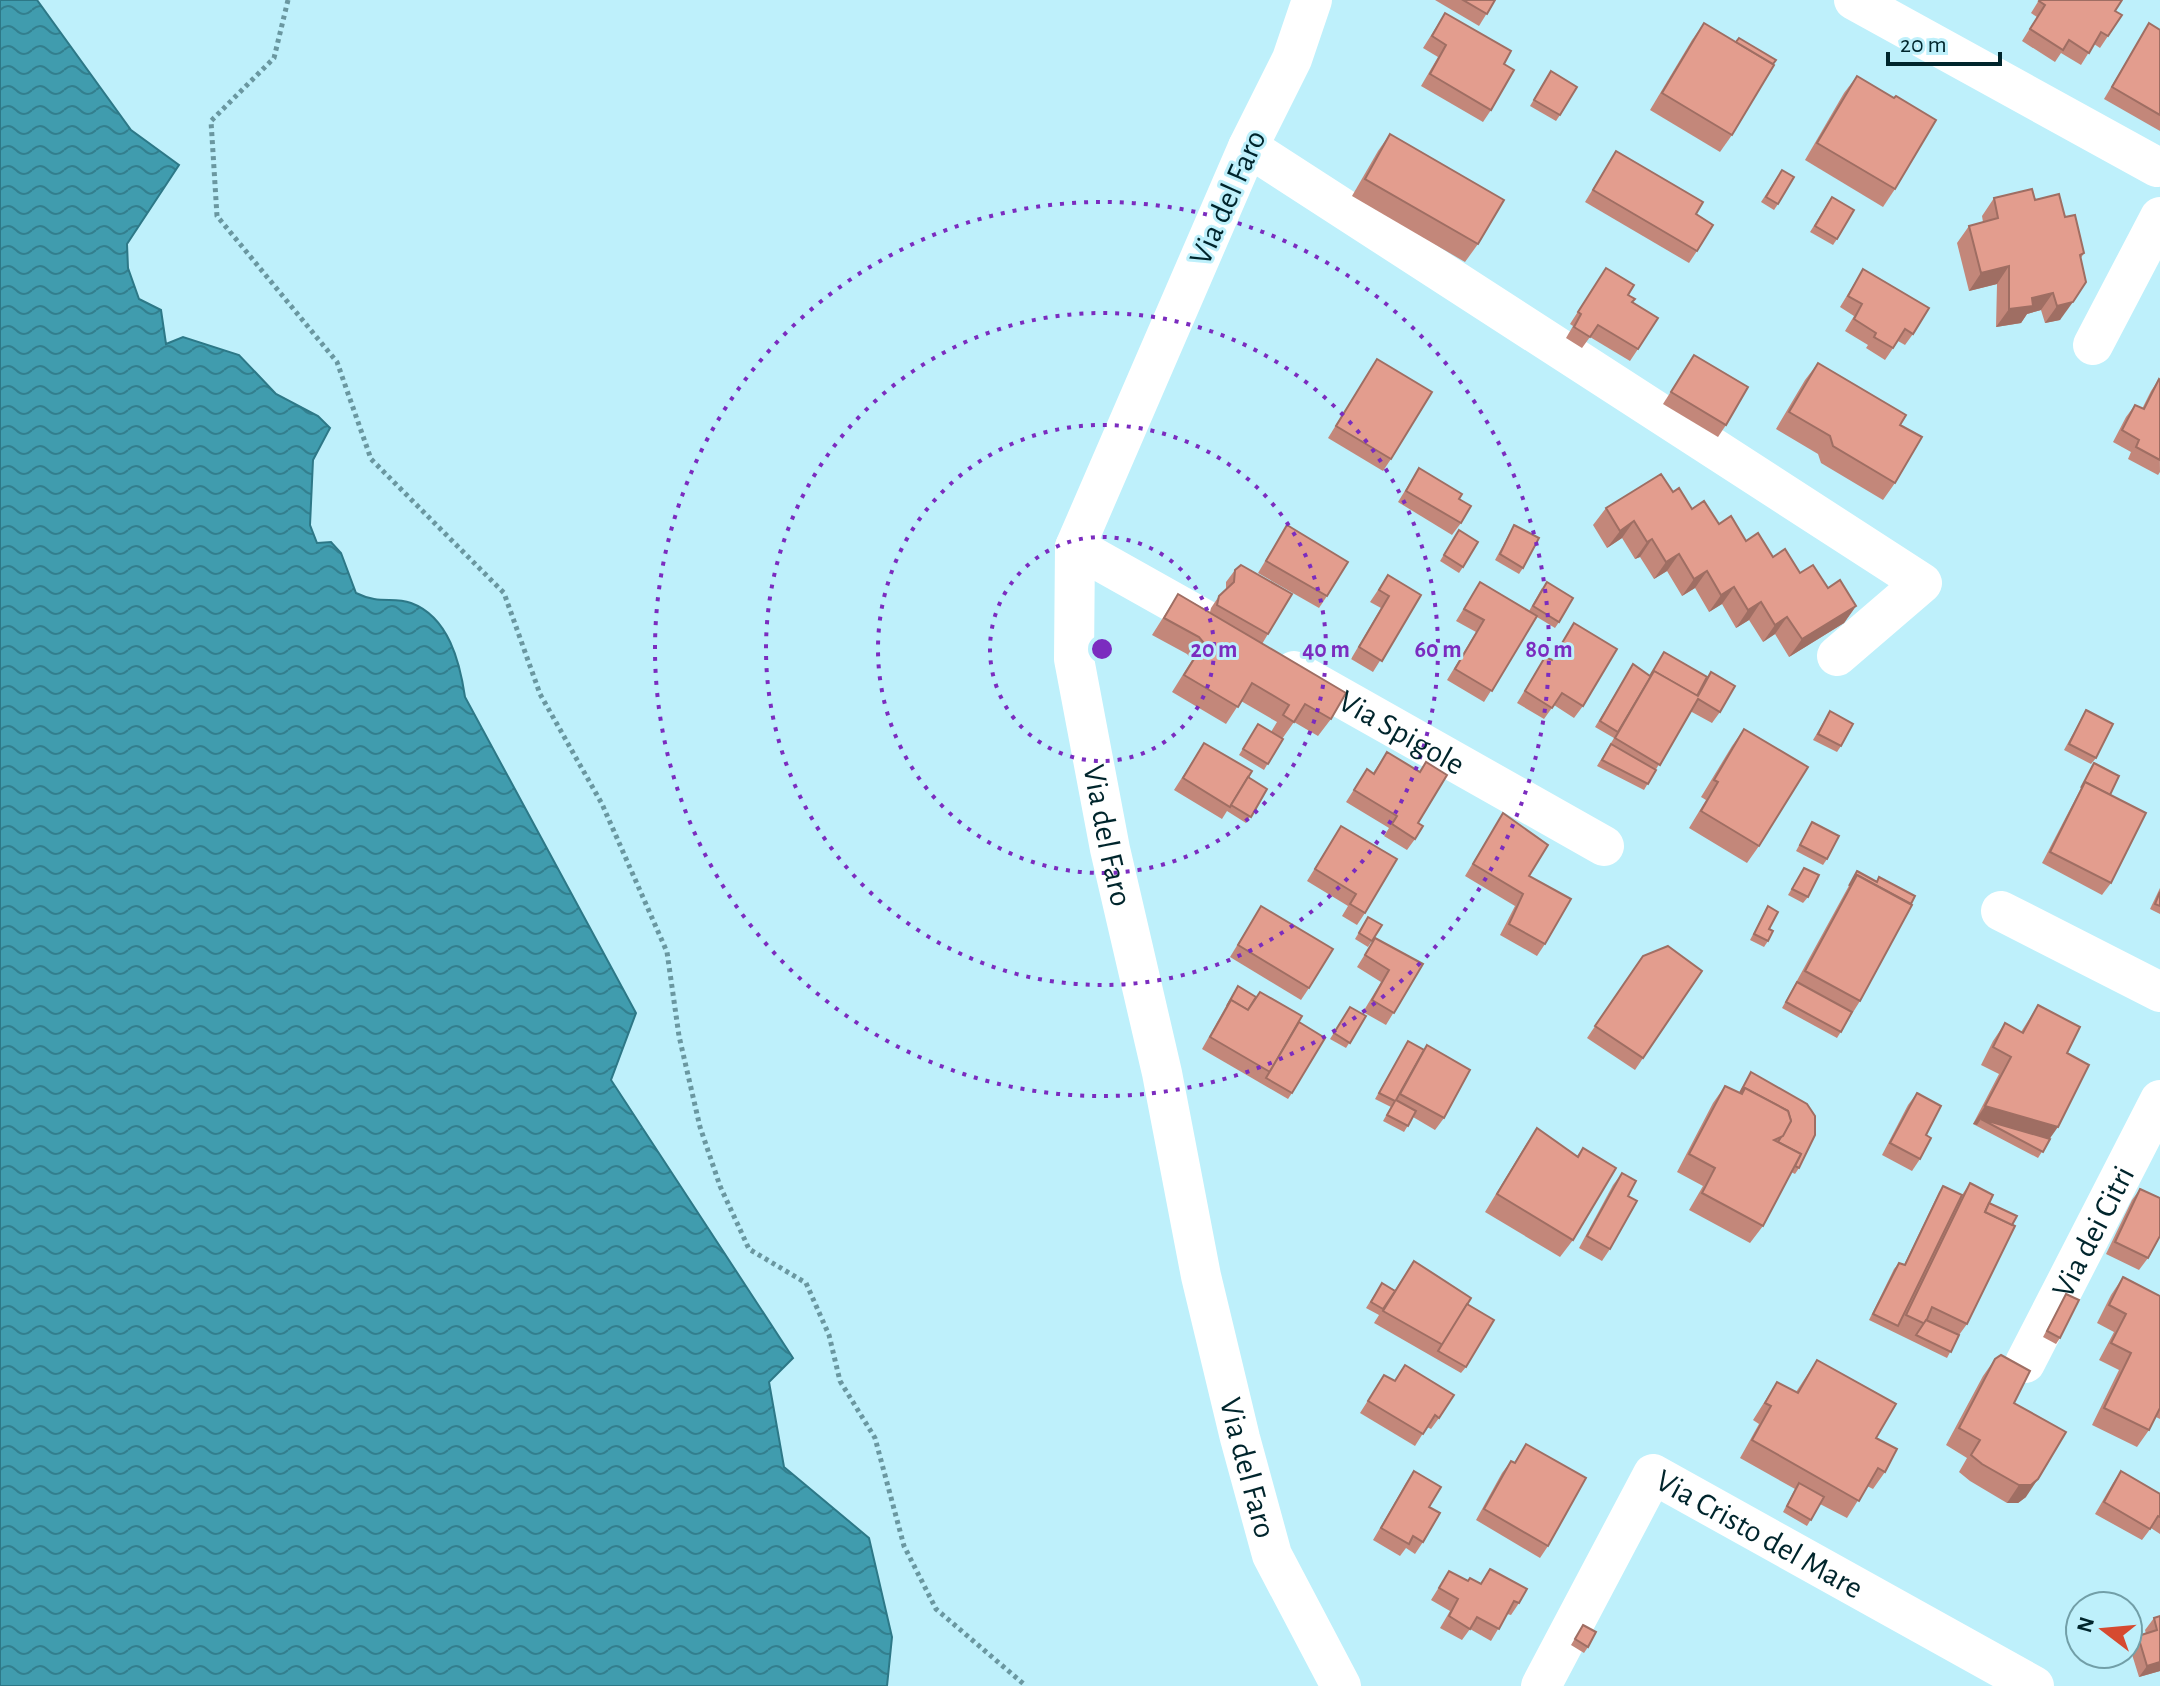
<svg xmlns="http://www.w3.org/2000/svg" width="2160" height="1686" font-family="'Alegreya Sans',sans-serif">
<style>
.water{fill:url(#water-waves);stroke:#2d7887;stroke-width:2}
.lines{fill:none;stroke-linecap:round;stroke-linejoin:round}
.path{stroke:#6a97a0;stroke-width:5;stroke-dasharray:4 4;stroke-linecap:butt}
.minor{stroke:#fff;stroke-width:40}
.wall{fill:#c3877a}
.shaded-wall{fill:#9f6e63}
.building{fill:#e39d8e;stroke:#9f6e63;stroke-width:2}
.ring{fill:none;stroke:#7b2cbf;stroke-width:4;stroke-dasharray:4 8}
.labels{text-anchor:middle;stroke-width:6;stroke-linejoin:round;paint-order:stroke}
.street-label{font-size:32px;fill:#00252c;stroke:#bef0fb}
.centre{fill:#7b2cbf;stroke:#bef0fb;stroke-width:4}
.ring-label{font-size:24px;text-anchor:middle;font-weight:bold;fill:#7b2cbf;stroke:#bef0fb;stroke-width:6;stroke-linejoin:round;paint-order:stroke}
</style>
<defs>
<pattern id="water-waves" width="16" height="10" patternUnits="userSpaceOnUse" patternTransform="scale(2)"><rect width="16" height="10" fill="#409cae"/><path d="M0 5q4-4 8 0t8 0" fill="none" stroke="#337f8e"/></pattern>
</defs>
<rect width="100%" height="100%" fill="#bef0fb"/>
<path class="water" d="M0,0H37L131,130L179,165L127,244L128,268L139,299L161,310L166,344L183,337L239,355L276,394L318,416L330,428L313,460L310,525L317,543L331,542L341,553L356,593C380,605 393,596 411,603C449,617 460,663 465,697L636,1013L611,1080L793,1358L769,1382L784,1467L869,1538L892,1637L887,1686H0Z"/>
<g class="lines">
<polyline class="path" points="288,0 274,58 211,121 217,216 337,362 371,459 504,593 540,694 602,804 667,952 679,1036 700,1127 720,1186 749,1249 806,1283 829,1335 840,1381 875,1438 904,1546 936,1609 1026,1686"/>
<g class="minor">
<path id="s1" d="M1312,0L1292,59L1248,147L1075,547L1074,659L1110,849L1162,1073L1201,1276L1240,1438L1272,1555L1341,1686"/>
<polyline points="1854,0 2157,167"/>
<polyline points="1248,147 1922,583 1837,656"/>
<polyline points="2093,345 2160,217"/>
<polyline points="1075,547 1221,629"/>
<path id="s2" d="M1294,671L1604,846"/>
<polyline points="2001,911 2160,992"/>
<path id="s3" d="M2025,1363L2160,1100"/>
<path id="s4" d="M1541,1686L1653,1474L2034,1686"/>
</g>
</g>
<g class="wall">
<polygon points="1435,0 1495,0 1479,26"/>
<polygon points="2039,0 2122,0 2115,11 2108,36 2100,48 2094,44 2081,65 2061,53 2055,62 2022,41 2037,17 2031,13"/>
<polygon points="1445,13 1504,64 1491,110 1483,122 1421,86 1438,57 1423,48"/>
<polygon points="1704,23 1773,64 1732,135 1720,152 1650,110 1692,40"/>
<polygon points="2149,23 2160,30 2160,131 2104,99"/>
<polygon points="1857,76 1894,98 1895,189 1883,207 1805,160 1844,93"/>
<polygon points="1547,77 1560,115 1556,121 1530,106"/>
<polygon points="1390,134 1478,244 1465,262 1352,196 1378,151"/>
<polygon points="1616,151 1696,214 1697,251 1689,263 1585,202"/>
<polygon points="1778,176 1778,204 1774,210 1761,202"/>
<polygon points="1994,198 2035,200 2065,217 2084,253 2081,258 2060,320 2045,323 2041,310 2027,314 2021,323 1996,327 1997,284 1969,291 1957,243 1969,226 1983,222 1982,216"/>
<polygon points="1828,203 1837,239 1833,245 1810,232"/>
<polygon points="1606,268 1632,302 1638,349 1630,361 1590,337 1582,348 1566,338 1573,326 1570,324"/>
<polygon points="1863,269 1913,334 1905,345 1898,341 1885,360 1866,348 1868,345 1845,331 1854,316 1840,307"/>
<polygon points="1694,355 1726,425 1718,437 1663,404"/>
<polygon points="1377,359 1391,459 1383,471 1328,438"/>
<polygon points="1818,363 1900,425 1895,483 1883,500 1821,463 1818,454 1776,429 1805,380"/>
<polygon points="2159,379 2160,472 2158,475 2128,459 2131,452 2113,442 2126,417 2135,405 2142,409 2151,391"/>
<polygon points="1419,468 1459,499 1461,523 1452,535 1398,502"/>
<polygon points="1673,492 1692,509 1800,573 1828,588 1856,606 1844,623 1789,657 1775,634 1763,642 1749,620 1736,628 1722,604 1709,612 1695,588 1682,596 1667,571 1654,579 1640,557 1635,559 1622,538 1607,548 1593,525 1606,508"/>
<polygon points="1287,525 1327,596 1319,608 1258,573"/>
<polygon points="1514,525 1523,568 1519,574 1495,560"/>
<polygon points="1455,536 1463,567 1459,573 1440,561"/>
<polygon points="1235,570 1268,634 1262,644 1331,719 1318,736 1294,722 1282,739 1264,770 1239,755 1258,724 1271,732 1277,722 1241,701 1226,724 1172,692 1192,660 1187,654 1152,635 1178,594 1210,612 1211,608 1219,596 1226,590 1226,582"/>
<polygon points="1388,575 1421,595 1373,672 1351,659 1381,608 1370,602"/>
<polygon points="1480,582 1529,611 1542,588 1559,622 1555,628 1537,617 1484,702 1447,680 1476,632 1456,621"/>
<polygon points="1574,623 1583,706 1574,718 1554,705 1544,719 1517,703 1545,657 1551,660"/>
<polygon points="1633,664 1649,676 1707,677 1711,672 1720,712 1712,723 1690,711 1644,790 1597,766 1614,738 1595,727"/>
<polygon points="2086,710 2096,758 2091,764 2064,750"/>
<polygon points="1830,711 1841,746 1837,752 1813,740"/>
<polygon points="1744,729 1759,846 1747,863 1689,828 1706,800 1701,797 1732,746"/>
<polygon points="1204,743 1248,777 1267,789 1246,823 1227,811 1222,819 1174,790"/>
<polygon points="1387,752 1419,772 1426,762 1415,839 1407,850 1384,836 1389,828 1346,802 1367,769 1373,773"/>
<polygon points="2094,763 2110,795 2111,883 2102,895 2042,863"/>
<polygon points="1503,813 1545,944 1537,956 1500,935 1515,906 1465,876"/>
<polygon points="1812,822 1827,859 1823,865 1796,851"/>
<polygon points="1341,826 1365,913 1357,925 1342,916 1348,906 1307,881"/>
<polygon points="1804,868 1808,897 1803,903 1788,895"/>
<polygon points="1857,871 1876,881 1879,877 1860,1001 1837,1038 1782,1008"/>
<polygon points="2160,888 2160,914 2150,909"/>
<polygon points="1261,906 1309,988 1301,1000 1230,957"/>
<polygon points="1768,906 1768,941 1764,947 1750,940"/>
<polygon points="1368,917 1382,925 1368,947 1355,939"/>
<polygon points="1375,938 1423,964 1386,1025 1363,1012 1381,982 1357,967"/>
<polygon points="1643,956 1702,971 1635,1070 1587,1038"/>
<polygon points="1234,992 1299,1022 1292,1093 1288,1099 1202,1049"/>
<polygon points="2038,1005 2067,1053 2050,1139 2038,1158 1973,1124 1999,1074 1981,1065 1993,1041 2005,1023 2021,1032"/>
<polygon points="1350,1007 1366,1016 1346,1048 1330,1039"/>
<polygon points="1408,1041 1444,1118 1435,1130 1413,1117 1404,1132 1383,1121 1391,1107 1375,1099"/>
<polygon points="1751,1072 1799,1168 1795,1174 1791,1172 1763,1226 1750,1243 1689,1210 1703,1186 1677,1172 1713,1103 1725,1086 1739,1093"/>
<polygon points="1917,1093 1926,1135 1920,1159 1912,1171 1882,1155 1908,1105"/>
<polygon points="1537,1128 1577,1156 1583,1148 1573,1240 1560,1257 1485,1212 1525,1146"/>
<polygon points="1622,1173 1628,1196 1610,1249 1602,1261 1579,1248 1613,1185"/>
<polygon points="1970,1183 1989,1203 1967,1324 1959,1335 1947,1358 1869,1320 1894,1269 1899,1263 1904,1265 1939,1192 1943,1186 1962,1195"/>
<polygon points="2140,1189 2148,1258 2139,1270 2106,1254 2132,1200"/>
<polygon points="1414,1261 1467,1304 1466,1367 1461,1373 1374,1323 1379,1315 1366,1308 1382,1283 1395,1290"/>
<polygon points="2123,1277 2160,1296 2160,1419 2156,1417 2149,1430 2137,1447 2092,1425 2119,1370 2099,1360 2114,1332 2097,1323 2111,1295"/>
<polygon points="2066,1294 2060,1338 2056,1344 2043,1337"/>
<polygon points="1995,1359 2014,1403 2026,1497 2018,1503 2007,1503 1970,1481 1959,1472 1967,1458 1946,1445 1983,1376"/>
<polygon points="1817,1360 1876,1438 1885,1472 1873,1489 1867,1486 1847,1518 1820,1504 1807,1526 1783,1512 1795,1489 1740,1458 1759,1424 1753,1420 1777,1382 1796,1392"/>
<polygon points="1405,1365 1439,1418 1431,1429 1427,1427 1415,1446 1360,1413 1384,1375 1394,1381"/>
<polygon points="1526,1444 1548,1546 1540,1558 1476,1520 1502,1473 1511,1461 1514,1463"/>
<polygon points="1414,1471 1429,1507 1423,1542 1415,1554 1406,1548 1400,1556 1373,1540 1406,1483"/>
<polygon points="2121,1471 2160,1494 2160,1534 2151,1528 2142,1540 2095,1514 2113,1483"/>
<polygon points="1490,1569 1519,1603 1511,1615 1507,1614 1491,1641 1470,1629 1462,1640 1440,1628 1450,1611 1431,1600 1449,1571 1468,1581 1480,1584"/>
<polygon points="2160,1616 2160,1671 2139,1677 2130,1648 2138,1636 2146,1634 2145,1630 2154,1618"/>
<polygon points="1583,1625 1588,1647 1584,1653 1571,1645"/>
</g>
<g class="shaded-wall">
<polygon points="2009,266 1997,284 1969,291 1981,273"/>
<polygon points="2053,293 2041,310 2027,314 2021,323 1996,327 2009,309 2032,298"/>
<polygon points="2073,302 2060,320 2045,323 2057,306"/>
<polygon points="1634,521 1622,538 1607,548 1620,531"/>
<polygon points="1652,539 1640,557 1635,559 1647,542"/>
<polygon points="1679,554 1667,571 1654,579 1666,562"/>
<polygon points="1707,571 1695,588 1682,596 1694,579"/>
<polygon points="1734,587 1722,604 1709,612 1721,595"/>
<polygon points="1761,602 1749,620 1736,628 1748,610"/>
<polygon points="1856,606 1844,623 1789,657 1802,639"/>
<polygon points="1787,617 1775,634 1763,642 1775,625"/>
<polygon points="1985,1106 2058,1127 2046,1144 1981,1119 1977,1125 1973,1124"/>
<polygon points="2038,1479 2026,1497 2018,1503 2007,1503 2019,1485"/>
<polygon points="2160,1662 2160,1671 2139,1677 2147,1666"/>
</g>
<g class="building">
<polygon points="1463,0 1495,0 1487,14"/>
<polygon points="2040,0 2122,0 2115,11 2122,15 2108,36 2101,32 2089,53 2069,40 2063,50 2030,29 2045,5 2039,1"/>
<polygon points="1445,13 1511,51 1504,64 1514,70 1491,110 1430,74 1446,45 1432,36"/>
<polygon points="1704,23 1774,65 1732,135 1662,93"/>
<polygon points="2149,23 2160,30 2160,115 2112,87"/>
<polygon points="1739,38 1776,60 1773,64 1736,42"/>
<polygon points="1551,71 1577,87 1560,115 1534,100"/>
<polygon points="1857,76 1894,98 1896,96 1936,120 1895,189 1817,143"/>
<polygon points="1390,134 1504,200 1478,244 1365,179"/>
<polygon points="1616,151 1703,202 1696,214 1713,225 1697,251 1593,190"/>
<polygon points="1782,170 1794,177 1778,204 1766,197"/>
<polygon points="2032,189 2035,200 2059,194 2065,217 2075,215 2084,253 2080,255 2086,282 2073,302 2057,306 2053,293 2032,298 2033,306 2009,309 2009,266 1981,273 1969,226 1998,218 1994,198"/>
<polygon points="1832,197 1854,210 1837,239 1815,226"/>
<polygon points="1606,268 1634,285 1628,295 1635,299 1632,302 1658,318 1638,349 1598,325 1590,337 1574,327 1581,314 1578,312"/>
<polygon points="1863,269 1929,308 1913,334 1905,329 1893,348 1874,337 1876,333 1854,319 1862,304 1848,296"/>
<polygon points="1694,355 1748,387 1726,425 1671,392"/>
<polygon points="1377,359 1432,392 1391,459 1336,426"/>
<polygon points="1818,363 1906,415 1900,425 1922,437 1895,483 1833,446 1830,436 1789,412"/>
<polygon points="2159,379 2160,380 2160,460 2136,447 2139,440 2122,430 2135,405 2144,409"/>
<polygon points="1419,468 1462,494 1459,499 1471,506 1461,523 1406,491"/>
<polygon points="1661,474 1673,492 1679,488 1692,509 1704,501 1719,524 1731,516 1746,541 1758,533 1773,557 1785,549 1800,573 1813,565 1828,588 1840,580 1856,606 1802,639 1787,617 1775,625 1761,602 1748,610 1734,587 1721,595 1707,571 1694,579 1679,554 1666,562 1652,539 1647,542 1634,521 1620,531 1606,508"/>
<polygon points="1287,525 1348,562 1327,596 1266,561"/>
<polygon points="1514,525 1539,538 1523,568 1500,554"/>
<polygon points="1459,530 1478,542 1463,567 1444,555"/>
<polygon points="1241,565 1292,594 1268,634 1217,605 1219,596 1234,582 1235,570"/>
<polygon points="1388,575 1421,595 1382,661 1359,647 1389,596 1379,590"/>
<polygon points="1480,582 1537,616 1492,691 1455,669 1484,620 1464,609"/>
<polygon points="1547,582 1573,598 1559,622 1533,606"/>
<polygon points="1178,594 1346,693 1331,719 1305,704 1294,722 1283,715 1289,705 1252,683 1238,707 1184,675 1204,643 1199,637 1164,618"/>
<polygon points="1574,623 1617,649 1583,706 1562,693 1552,708 1525,691 1545,657 1552,660"/>
<polygon points="1664,652 1707,677 1697,696 1654,671 1618,732 1600,721 1633,664 1650,676"/>
<polygon points="1654,671 1698,696 1711,672 1735,686 1720,712 1698,699 1660,765 1615,738"/>
<polygon points="2086,710 2113,724 2096,758 2069,744"/>
<polygon points="1830,711 1853,724 1841,746 1818,734"/>
<polygon points="1258,724 1283,739 1268,764 1243,749"/>
<polygon points="1744,729 1808,767 1759,846 1701,811 1718,782 1714,780"/>
<polygon points="1204,743 1252,771 1230,807 1183,778"/>
<polygon points="1611,744 1656,770 1648,784 1602,760"/>
<polygon points="1387,752 1420,772 1426,762 1447,775 1418,823 1423,826 1415,839 1392,824 1397,816 1354,790 1367,769 1374,774"/>
<polygon points="2094,763 2119,776 2110,795 2085,782 2081,788"/>
<polygon points="1248,777 1267,789 1251,817 1231,805"/>
<polygon points="2085,782 2146,813 2111,883 2050,852"/>
<polygon points="1503,813 1548,845 1529,876 1571,899 1545,944 1509,924 1523,894 1473,864"/>
<polygon points="1812,822 1839,836 1827,859 1800,845"/>
<polygon points="1341,826 1397,859 1365,913 1350,904 1356,894 1315,869"/>
<polygon points="1804,868 1819,875 1808,897 1792,889"/>
<polygon points="1857,871 1877,882 1879,877 1915,896 1911,904 1857,875 1849,886"/>
<polygon points="1857,875 1912,905 1860,1001 1805,971"/>
<polygon points="2160,892 2160,906 2155,904"/>
<polygon points="1261,906 1333,949 1309,988 1238,945"/>
<polygon points="1768,906 1778,912 1769,929 1773,931 1768,941 1754,934"/>
<polygon points="1368,917 1382,925 1372,941 1359,933"/>
<polygon points="1375,938 1423,964 1394,1013 1372,1000 1389,970 1365,955"/>
<polygon points="1668,946 1702,971 1643,1058 1595,1026 1643,956"/>
<polygon points="1797,982 1852,1012 1841,1032 1786,1002"/>
<polygon points="1238,986 1256,997 1248,1010 1231,1000 1227,1006"/>
<polygon points="1260,992 1302,1016 1270,1072 1210,1037 1231,1000 1248,1010"/>
<polygon points="2038,1005 2080,1027 2067,1053 2089,1065 2058,1127 1985,1106 2011,1057 1993,1047 2005,1023 2023,1033"/>
<polygon points="1350,1007 1366,1016 1350,1043 1334,1033"/>
<polygon points="1299,1022 1325,1038 1292,1093 1266,1078"/>
<polygon points="1408,1041 1424,1050 1396,1100 1416,1111 1408,1126 1387,1115 1395,1101 1379,1093"/>
<polygon points="1427,1045 1470,1070 1444,1118 1400,1094"/>
<polygon points="1751,1072 1807,1104 1815,1116 1815,1135 1799,1168 1795,1166 1801,1154 1778,1142 1791,1121 1788,1111 1745,1088 1740,1093"/>
<polygon points="1725,1086 1742,1094 1745,1088 1788,1111 1791,1121 1783,1136 1774,1140 1801,1154 1763,1226 1702,1193 1715,1168 1689,1154"/>
<polygon points="1917,1093 1941,1106 1926,1135 1931,1138 1920,1159 1890,1143"/>
<polygon points="1981,1119 2050,1139 2043,1152"/>
<polygon points="1537,1128 1578,1157 1583,1148 1616,1168 1573,1240 1497,1194"/>
<polygon points="1622,1173 1636,1181 1628,1196 1637,1201 1610,1249 1587,1236"/>
<polygon points="1970,1183 1993,1195 1985,1212 2015,1226 1967,1324 1932,1307 1925,1324 1906,1315"/>
<polygon points="1943,1186 1962,1195 1898,1326 1873,1314 1899,1263 1905,1265"/>
<polygon points="2140,1189 2160,1198 2160,1236 2148,1258 2115,1242"/>
<polygon points="1989,1203 2017,1216 2012,1225 1985,1212"/>
<polygon points="1414,1261 1471,1298 1443,1345 1383,1311"/>
<polygon points="2123,1277 2160,1296 2160,1408 2149,1430 2104,1408 2131,1353 2111,1343 2126,1314 2109,1305"/>
<polygon points="1382,1283 1395,1291 1383,1309 1371,1302"/>
<polygon points="2066,1294 2079,1300 2060,1338 2047,1331"/>
<polygon points="1467,1304 1494,1320 1466,1367 1438,1351"/>
<polygon points="1926,1320 1959,1335 1951,1352 1916,1335"/>
<polygon points="2001,1355 2030,1371 2014,1403 2066,1432 2038,1479 2031,1485 2019,1485 1982,1464 1971,1455 1980,1440 1959,1428 1995,1359"/>
<polygon points="1817,1360 1896,1404 1876,1438 1897,1449 1885,1472 1878,1468 1859,1501 1752,1440 1771,1406 1765,1403 1777,1382 1798,1393"/>
<polygon points="1405,1365 1454,1395 1439,1418 1435,1415 1423,1434 1368,1401 1384,1375 1395,1381"/>
<polygon points="1526,1444 1586,1478 1548,1546 1484,1509 1511,1461 1515,1463"/>
<polygon points="1414,1471 1441,1487 1429,1507 1440,1513 1423,1542 1413,1536 1409,1544 1381,1528"/>
<polygon points="2121,1471 2160,1494 2160,1517 2158,1516 2150,1529 2104,1502"/>
<polygon points="1799,1483 1824,1497 1811,1520 1787,1506"/>
<polygon points="1490,1569 1527,1589 1519,1603 1514,1601 1499,1629 1477,1617 1470,1629 1449,1616 1458,1599 1439,1588 1449,1571 1468,1581 1470,1578 1481,1584"/>
<polygon points="2160,1616 2160,1662 2147,1666 2138,1636 2157,1630 2154,1618"/>
<polygon points="1583,1625 1596,1632 1588,1647 1575,1639"/>
</g>
<g class="ring">
<circle cx="1102" cy="649" r="112"/>
<circle cx="1102" cy="649" r="224"/>
<circle cx="1102" cy="649" r="336"/>
<circle cx="1102" cy="649" r="447"/>
</g>
<g class="labels">
<g class="street-label">
<text transform="translate(1227 197) rotate(-66)" y="11">Via del Faro</text>
<text dy="11" stroke="none"><textPath href="#s2" startOffset="124">Via Spigole</textPath></text>
<text dy="11" stroke="none"><textPath href="#s1" startOffset="888">Via del Faro</textPath></text>
<text dy="11" stroke="none"><textPath href="#s3" startOffset="148">Via dei Citri</textPath></text>
<text dy="11" stroke="none"><textPath href="#s1" startOffset="1536">Via del Faro</textPath></text>
<text dy="11" stroke="none"><textPath href="#s4" startOffset="362">Via Cristo del Mare</textPath></text>
</g>
</g>
<circle cx="1102" cy="649" r="12" class="centre"/>
<g class="ring-label">
<text x="1214" y="657">20 m</text>
<text x="1326" y="657">40 m</text>
<text x="1438" y="657">60 m</text>
<text x="1549" y="657">80 m</text>
</g>
<g transform="translate(2104 1630) rotate(286)"><circle r="38" fill="#bef0fb" stroke="#729fa8" stroke-width="2"/>
<path d="M0-6L14 30L0 20L-14 30Z" fill="#d64a30"/>
<text y="-12" font-size="22" font-weight="bold" text-anchor="middle" fill="#00252c">N</text>
</g>
<path d="M1888 52v12h112v-12" fill="none" stroke="#00252c" stroke-width="4"/>
<text x="1900" y="52" font-size="24" fill="#00252c" stroke="#bef0fb" stroke-width="6" paint-order="stroke">20 m</text>
</svg>
